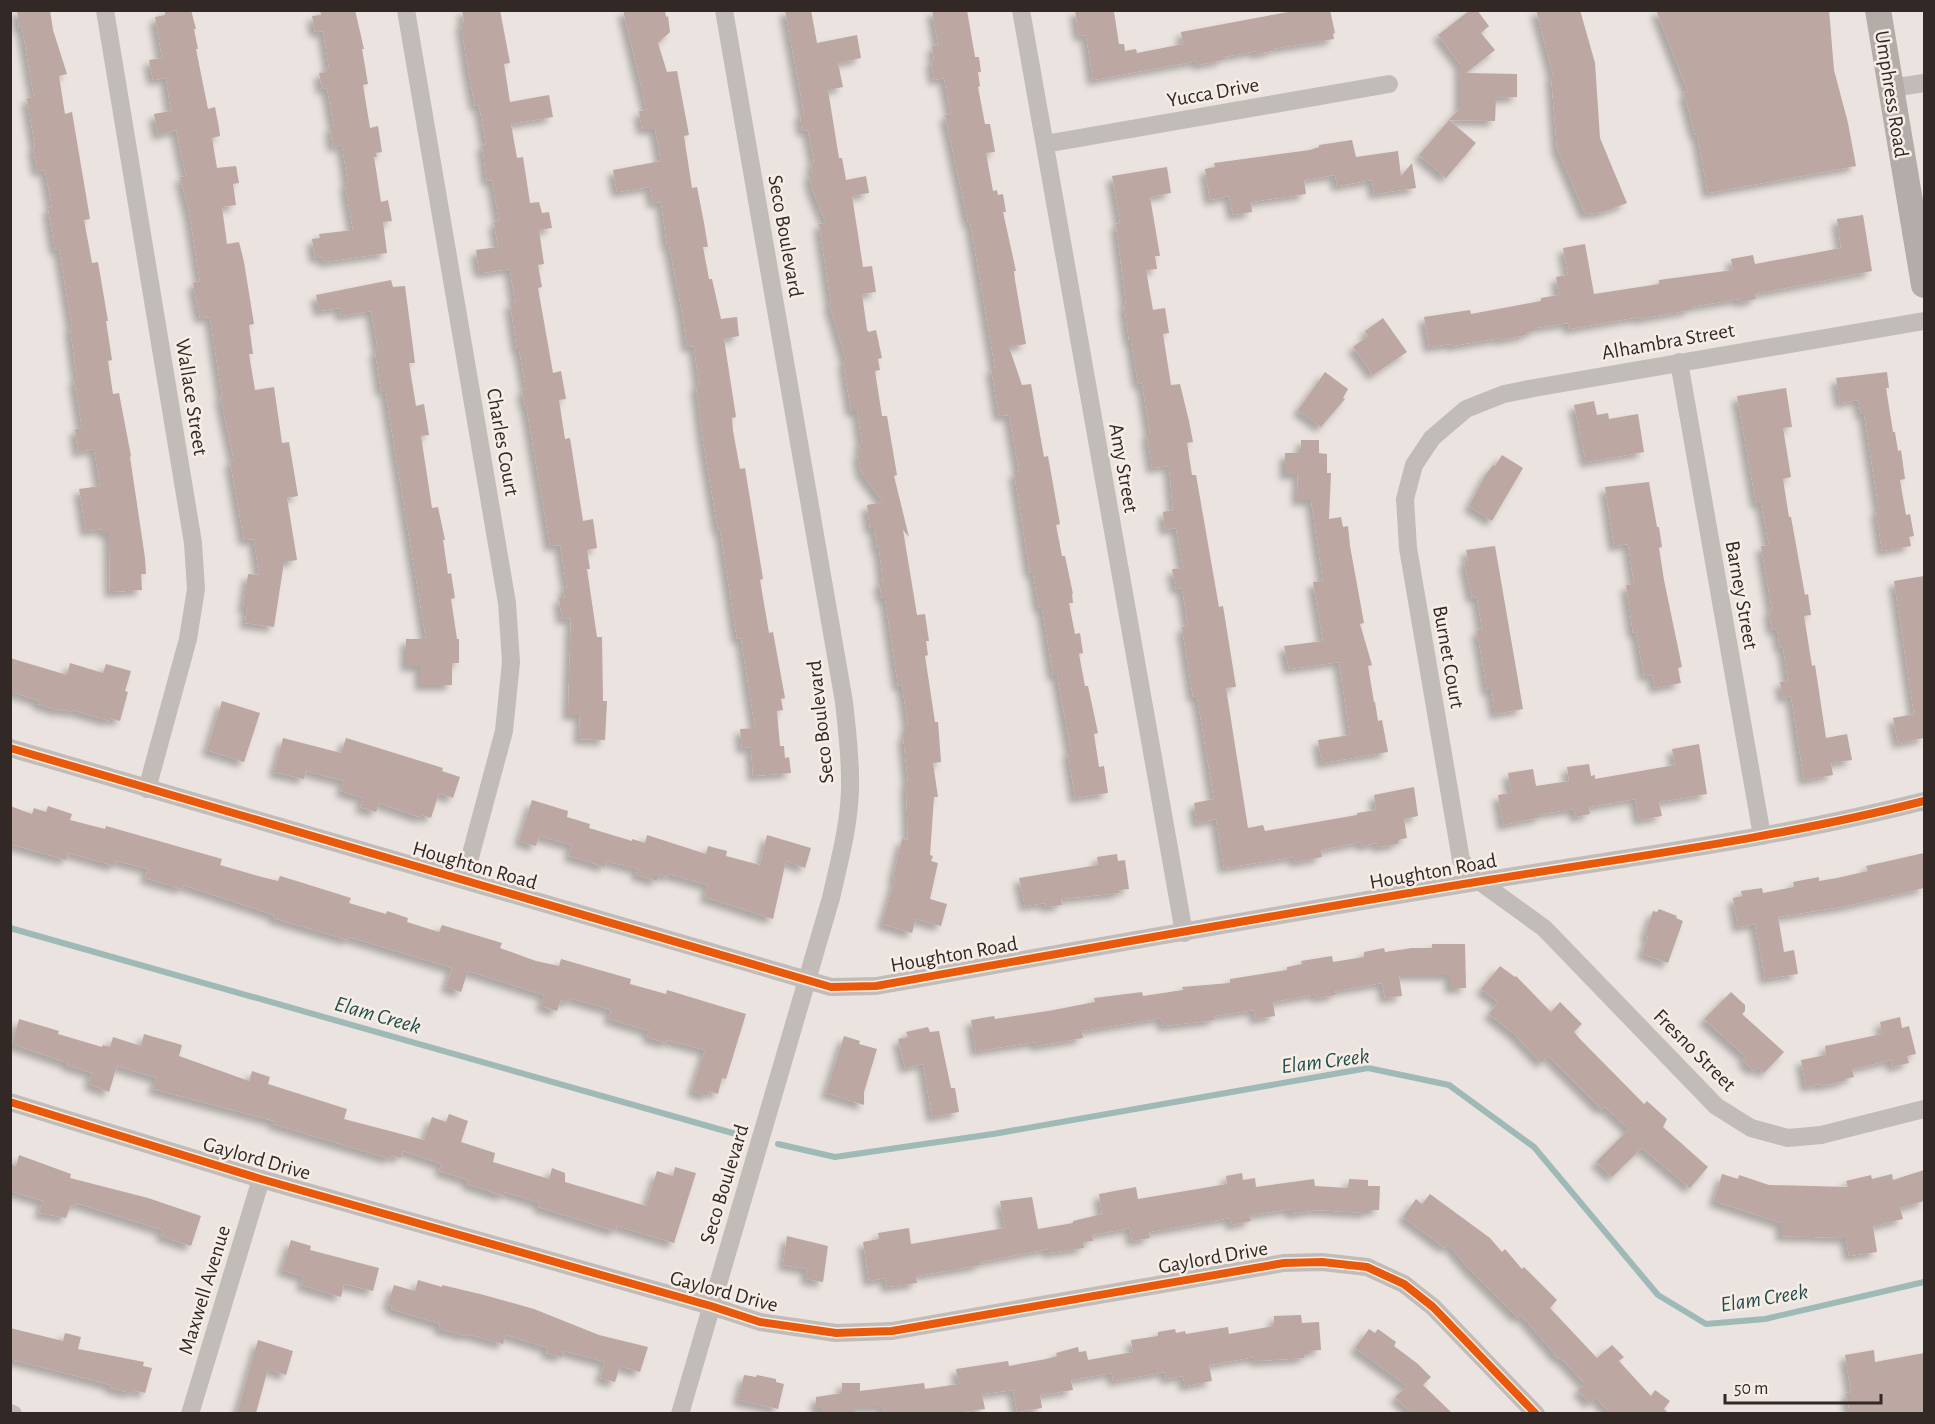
<svg xmlns="http://www.w3.org/2000/svg" width="1935" height="1424" font-family="'Alegreya Sans',sans-serif">
<style>
.lines{fill:none;stroke-linecap:round;stroke-linejoin:round}
.stream{stroke:#9eb9b6;stroke-width:6}
.building{fill:#bca7a2;filter:url(#shadow)}
.street{stroke:#c2bcb8;stroke-width:18}
.secondary{stroke:#b3aca9;stroke-width:26}
.cycleway-casing{stroke:#f6ede6;stroke-width:11}
.cycleway{stroke:#e8590c;stroke-width:8}
.labels{text-anchor:middle;stroke-width:5;stroke-linejoin:round;paint-order:stroke}
.street-label{font-size:21px;fill:#322927;stroke:#f6ede6}
.water-label{font-size:22px;font-style:italic;fill:#224e4c;stroke:#f6ede6}
</style>
<defs>
<filter id="shadow"><feDropShadow dx="-5.5" dy="5.5" stdDeviation="3" flood-color="#0004"/></filter>
</defs>
<rect width="100%" height="100%" fill="#eae3df"/>
<g class="lines">
<g class="stream">
<polyline points="10,928 736,1134"/>
<polyline points="778,1144 835,1157 993,1134 1368,1068 1449,1085 1534,1147 1658,1295 1706,1324 1765,1319 1924,1282"/>
</g>
</g>
<g class="building">
<polygon points="17,10 50,10 53,30 67,74 59,76 65,114 72,112 90,219 84,220 92,263 98,262 108,321 106,321 112,360 108,361 113,394 119,393 131,456 130,457 145,558 146,574 141,574 142,590 110,592 109,533 103,533 103,529 86,531 79,489 100,486 94,449 78,452 75,429 82,428 74,379 77,379 70,327 72,327 59,249 55,250 48,208 52,207 45,170 37,171 33,147 35,146 27,98 34,97 22,27 19,28"/>
<polygon points="165,10 191,10 196,29 194,29 198,49 196,49 208,109 215,107 219,128 220,136 212,138 217,168 236,166 239,183 233,184 236,205 222,207 227,244 239,242 244,262 254,324 249,325 253,354 249,354 255,390 274,387 282,443 289,442 298,496 287,498 297,560 284,562 274,627 245,623 247,608 243,608 248,574 259,575 254,539 244,540 230,461 234,460 220,396 222,396 210,317 200,318 196,299 193,283 200,281 189,212 180,177 186,176 176,130 158,135 154,114 171,111 166,78 153,80 149,60 162,58 155,17 165,15"/>
<polygon points="320,10 355,10 364,49 362,49 368,84 363,85 370,128 378,126 382,152 376,153 377,157 374,157 381,202 388,200 392,221 383,222 387,253 324,262 323,257 315,258 312,239 320,238 319,234 353,230 345,184 348,183 342,145 333,147 330,127 334,127 327,88 322,89 319,73 327,72 326,67 329,67 323,31 315,32 312,16 321,15"/>
<polygon points="462,10 500,10 510,63 504,64 510,102 549,95 553,117 511,124 517,158 523,157 530,203 539,202 542,213 549,212 552,228 539,230 544,264 538,265 542,287 538,288 553,373 561,371 566,399 559,400 565,439 570,438 583,521 593,519 597,548 587,550 590,569 587,569 597,637 602,637 603,701 607,701 605,740 579,739 580,715 568,715 571,618 562,619 559,598 565,598 563,588 567,587 560,545 550,546 526,405 525,406 522,390 526,389 519,349 517,349 510,303 515,303 510,269 482,273 482,271 479,271 476,250 498,247 494,222 499,221 492,180 487,181 482,145 486,144 479,105 475,106 467,64 461,23 464,22"/>
<polygon points="623,10 665,10 666,17 668,16 670,32 658,43 667,72 677,71 689,135 684,136 692,188 697,187 704,223 708,247 703,247 709,279 712,279 721,319 737,317 739,336 724,339 736,417 732,418 733,431 740,469 745,468 763,579 760,580 769,633 773,632 785,698 781,699 783,710 777,711 780,746 784,746 785,758 789,757 791,773 753,776 751,747 742,748 740,729 755,728 741,638 737,639 720,529 718,530 703,441 696,385 699,385 694,346 687,347 683,317 669,245 667,245 661,202 653,203 650,187 617,192 613,170 661,161 655,129 642,129 639,111 647,110"/>
<polygon points="785,10 811,10 817,43 857,35 861,58 838,63 843,87 828,90 839,158 842,158 846,180 866,176 869,193 852,196 863,267 872,266 876,292 862,294 867,330 869,332 876,330 882,358 878,359 880,370 875,371 882,416 887,416 897,475 894,476 909,537 903,530 917,615 925,614 929,641 926,641 928,655 925,656 935,722 938,722 941,762 933,763 938,797 934,797 930,855 933,856 931,861 938,863 930,899 947,904 941,926 916,919 912,933 882,924 895,879 893,878 902,839 908,840 906,782 908,782 903,735 906,735 906,725 908,724 902,685 898,686 885,598 882,598 879,582 883,582 879,548 877,548 874,528 870,528 867,505 883,502 861,472 858,453 861,453 859,443 862,443 857,411 851,411 843,361 846,361 829,303 831,303 819,224 826,223 812,189 809,174 813,174 811,163 814,162 808,130 802,131 800,113 804,113"/>
<polygon points="932,10 967,10 975,57 979,57 981,72 978,72 980,86 978,87 985,124 990,124 995,152 986,153 993,191 997,190 998,195 1003,194 1006,212 1003,212 1016,271 1014,271 1015,280 1026,344 1009,347 1022,385 1031,384 1044,457 1048,456 1060,524 1056,525 1062,556 1065,556 1073,594 1072,594 1073,603 1069,603 1075,634 1080,633 1083,653 1079,654 1085,686 1088,686 1098,733 1094,734 1099,767 1104,766 1108,793 1075,798 1068,752 1071,752 1057,675 1053,675 1042,608 1039,608 1033,572 1030,573 1014,472 1019,472 1009,415 999,416 991,368 995,368 970,221 968,222 945,115 951,114 944,78 934,80 931,61 934,60 932,46 938,45"/>
<polygon points="1075,10 1114,12 1119,44 1124,44 1125,51 1136,49 1137,53 1183,44 1181,32 1299,10 1330,10 1335,33 1333,34 1334,39 1272,49 1272,51 1256,54 1256,51 1223,57 1223,60 1198,65 1197,61 1093,80 1086,35 1079,36"/>
<polygon points="1470,10 1477,10 1489,26 1481,33 1495,50 1466,73 1517,74 1517,97 1496,98 1495,121 1449,120 1460,108 1460,64 1438,35"/>
<polygon points="1536,10 1580,10 1595,63 1600,138 1627,203 1603,212 1585,214 1557,148 1551,75 1553,75"/>
<polygon points="1656,10 1829,10 1834,70 1848,123 1856,166 1708,193 1697,134 1695,135 1684,93 1688,92"/>
<polygon points="1449,120 1476,143 1446,178 1419,155"/>
<polygon points="1352,140 1356,157 1398,151 1401,176 1412,163 1416,188 1374,194 1372,180 1337,186 1335,175 1304,180 1306,194 1251,202 1252,212 1233,215 1229,196 1210,200 1205,169 1215,167 1214,163 1310,150 1319,147 1319,145"/>
<polygon points="1167,167 1171,193 1150,197 1160,256 1155,256 1157,269 1146,270 1153,310 1165,308 1169,333 1163,334 1171,385 1180,384 1189,421 1193,442 1187,443 1192,475 1196,475 1219,607 1223,606 1236,687 1226,688 1248,828 1263,825 1265,831 1357,815 1357,813 1376,810 1374,795 1414,787 1418,816 1404,819 1407,838 1398,840 1398,844 1378,847 1377,843 1362,846 1361,842 1321,850 1322,857 1295,862 1294,857 1224,868 1216,819 1197,823 1194,803 1214,799 1197,696 1193,697 1182,627 1188,626 1182,588 1176,589 1172,569 1183,568 1176,528 1165,530 1163,512 1173,510 1169,466 1152,468 1147,434 1150,434 1142,383 1138,384 1131,340 1129,340 1124,304 1126,304 1116,224 1120,223 1112,176"/>
<polygon points="1863,215 1872,271 1755,294 1756,299 1740,302 1739,299 1690,307 1690,310 1639,319 1638,317 1569,329 1568,323 1535,328 1535,331 1526,333 1526,335 1500,340 1500,338 1452,346 1451,344 1429,347 1424,317 1470,310 1471,314 1541,301 1541,298 1559,295 1556,277 1568,275 1563,248 1585,244 1594,294 1659,284 1659,280 1733,270 1731,259 1753,255 1755,264 1841,248 1837,219"/>
<polygon points="391,280 393,287 405,286 415,363 409,363 416,406 424,404 429,435 421,436 432,508 438,507 445,540 443,540 448,574 451,573 455,598 451,599 457,639 459,639 459,663 452,663 452,685 420,685 420,666 406,666 406,639 426,639 385,390 381,391 375,351 378,350 371,311 341,316 340,308 319,311 316,295"/>
<polygon points="1383,318 1407,352 1373,375 1353,347 1368,336 1365,331"/>
<polygon points="1325,372 1348,389 1343,398 1345,399 1321,427 1298,410"/>
<polygon points="1887,372 1889,388 1886,388 1893,432 1895,432 1898,451 1901,450 1905,479 1900,480 1906,515 1910,514 1914,536 1909,537 1911,546 1882,551 1876,510 1879,510 1864,414 1861,414 1858,400 1840,403 1836,378"/>
<polygon points="1786,388 1792,427 1783,428 1791,477 1783,479 1789,517 1791,517 1805,595 1808,594 1811,615 1804,616 1812,666 1815,665 1826,738 1847,734 1852,760 1831,763 1833,775 1804,780 1791,696 1783,698 1780,682 1788,681 1783,647 1780,648 1777,629 1772,630 1769,611 1772,610 1761,546 1769,545 1761,503 1756,503 1737,396"/>
<polygon points="1594,401 1597,415 1608,413 1609,419 1638,414 1644,452 1586,462 1574,405"/>
<polygon points="1301,440 1319,440 1319,453 1327,454 1327,473 1331,473 1329,519 1341,517 1343,527 1348,526 1350,546 1364,623 1360,624 1372,665 1368,666 1374,702 1375,702 1378,721 1382,720 1388,752 1322,763 1318,740 1350,735 1339,662 1289,669 1284,646 1323,641 1313,582 1323,581 1311,500 1297,500 1298,474 1285,474 1285,453 1301,453"/>
<polygon points="1502,455 1523,468 1492,521 1469,506 1486,474 1493,465 1495,466"/>
<polygon points="1649,482 1657,527 1659,527 1662,547 1659,548 1664,580 1682,667 1678,668 1681,683 1655,688 1652,675 1644,676 1636,632 1633,633 1626,585 1634,584 1628,544 1614,546 1605,487"/>
<polygon points="1495,546 1523,709 1495,714 1491,690 1487,690 1477,630 1482,629 1477,597 1472,598 1464,562 1468,561 1466,550"/>
<polygon points="1924,576 1924,738 1898,743 1893,718 1914,714 1894,581"/>
<polygon points="10,658 67,675 70,663 103,673 106,664 131,671 125,691 128,692 120,721 110,718 110,721 72,710 72,712 62,709 61,711 38,704 39,701 10,691"/>
<polygon points="222,701 260,713 244,762 207,750"/>
<polygon points="283,738 341,753 346,738 443,768 442,771 460,777 453,798 439,793 431,818 422,815 422,818 379,803 376,812 360,807 363,798 341,791 344,781 306,771 304,779 274,772"/>
<polygon points="1699,744 1707,794 1659,802 1662,816 1639,820 1635,799 1589,807 1590,814 1575,817 1574,809 1540,814 1541,817 1503,825 1498,795 1511,793 1508,773 1533,769 1536,786 1569,781 1567,767 1589,764 1591,776 1595,775 1595,779 1675,765 1672,749"/>
<polygon points="532,800 568,811 567,817 590,824 589,828 632,841 632,839 645,843 647,835 706,854 708,846 727,851 726,856 760,865 767,835 811,848 805,868 786,861 773,919 705,897 708,885 668,874 667,877 659,874 657,881 636,875 638,869 606,861 605,867 569,856 572,845 539,836 536,846 519,841"/>
<polygon points="10,806 32,814 34,808 46,812 48,806 72,814 70,820 105,829 106,826 222,859 220,865 258,876 278,881 280,876 303,883 351,898 349,903 386,914 387,911 408,918 407,922 439,932 442,925 502,943 500,948 536,961 559,966 561,959 631,979 630,984 666,994 667,990 746,1014 726,1079 722,1078 718,1094 709,1091 707,1096 692,1091 705,1050 667,1040 666,1043 647,1037 649,1031 609,1019 611,1010 570,998 569,1002 561,1000 557,1011 541,1006 544,995 468,971 461,992 446,987 452,968 349,937 348,940 273,918 274,915 183,885 182,889 145,878 148,869 117,861 115,866 69,853 66,860 10,844"/>
<polygon points="1924,853 1924,888 1846,906 1778,917 1784,952 1794,950 1798,974 1765,979 1755,924 1738,927 1733,898 1742,896 1741,891 1762,888 1763,893 1794,887 1793,882 1819,877 1819,881 1837,878 1868,871 1866,866"/>
<polygon points="1117,854 1118,861 1125,860 1129,889 1119,890 1120,893 1061,899 1062,905 1046,907 1045,903 1025,906 1019,878 1098,865 1097,857"/>
<polygon points="1659,909 1677,916 1676,918 1683,921 1668,963 1642,954 1648,937 1645,935 1653,911 1657,912"/>
<polygon points="1432,944 1465,944 1466,988 1450,988 1450,975 1399,975 1402,996 1385,998 1382,983 1335,991 1336,995 1317,998 1316,994 1273,1002 1275,1016 1255,1019 1254,1010 1214,1016 1215,1020 1163,1026 1161,1018 1082,1031 1083,1038 1036,1046 1035,1042 976,1051 971,1020 994,1016 995,1019 1048,1011 1095,1002 1094,998 1142,992 1143,996 1183,990 1182,987 1230,983 1230,979 1287,970 1287,967 1302,964 1301,961 1332,956 1333,962 1364,957 1364,952 1384,948 1385,952 1412,948 1432,948"/>
<polygon points="1500,966 1515,977 1516,976 1551,1012 1560,1002 1582,1024 1574,1032 1580,1039 1644,1104 1647,1101 1667,1119 1663,1127 1708,1167 1690,1188 1642,1148 1612,1177 1596,1162 1629,1129 1605,1107 1602,1110 1548,1056 1542,1063 1513,1033 1489,1014 1498,1002 1481,989"/>
<polygon points="1731,992 1745,1005 1745,1011 1742,1014 1784,1052 1764,1073 1758,1067 1754,1071 1743,1061 1746,1057 1704,1019"/>
<polygon points="1900,1017 1902,1028 1909,1026 1916,1054 1907,1056 1909,1063 1892,1067 1891,1060 1852,1069 1854,1077 1845,1079 1845,1081 1820,1086 1820,1084 1806,1087 1801,1060 1826,1055 1825,1046 1882,1034 1880,1022"/>
<polygon points="19,1019 59,1031 58,1034 102,1047 103,1045 110,1047 113,1037 141,1046 144,1034 182,1045 179,1056 249,1081 252,1071 270,1077 268,1084 347,1109 344,1119 424,1140 432,1117 446,1122 449,1114 468,1121 461,1142 495,1153 493,1162 549,1179 552,1168 565,1173 565,1182 646,1206 657,1171 673,1176 675,1167 696,1173 674,1243 617,1226 615,1231 538,1207 540,1203 505,1192 503,1196 467,1184 468,1180 439,1171 442,1164 403,1151 401,1158 391,1155 390,1159 273,1124 274,1121 153,1089 157,1078 117,1066 109,1092 89,1084 92,1073 67,1065 68,1063 12,1044"/>
<polygon points="928,1027 930,1032 939,1031 951,1088 955,1088 959,1112 932,1117 923,1064 905,1068 898,1039 908,1037 906,1032"/>
<polygon points="844,1036 860,1041 859,1044 877,1049 864,1092 864,1105 826,1093"/>
<polygon points="19,1155 71,1174 70,1178 148,1198 201,1216 191,1246 161,1236 163,1230 159,1229 76,1203 75,1206 71,1205 66,1218 39,1213 43,1201 10,1191 10,1164 16,1166"/>
<polygon points="1924,1170 1924,1201 1900,1208 1903,1219 1873,1226 1877,1252 1849,1256 1846,1238 1781,1236 1781,1223 1714,1201 1722,1174 1738,1179 1739,1175 1769,1185 1848,1187 1846,1181 1871,1175 1872,1179 1892,1174 1893,1180"/>
<polygon points="1242,1173 1243,1180 1255,1178 1256,1187 1314,1179 1315,1186 1348,1188 1349,1179 1368,1180 1368,1186 1380,1186 1379,1210 1368,1210 1368,1213 1315,1210 1291,1214 1291,1209 1250,1215 1251,1221 1231,1225 1230,1218 1149,1232 1150,1238 1132,1241 1130,1228 1092,1235 1093,1241 1083,1242 1084,1248 1048,1253 1048,1249 980,1262 981,1265 916,1276 917,1283 887,1287 885,1278 869,1281 863,1242 879,1239 878,1233 909,1228 911,1244 1005,1228 1000,1201 1032,1197 1038,1229 1073,1223 1073,1221 1102,1214 1099,1194 1136,1187 1138,1199 1227,1184 1226,1176"/>
<polygon points="1430,1194 1490,1238 1502,1252 1505,1249 1522,1269 1524,1267 1557,1300 1550,1308 1597,1358 1612,1345 1624,1357 1619,1361 1651,1396 1655,1390 1670,1401 1664,1409 1668,1413 1610,1413 1596,1398 1590,1403 1578,1390 1585,1384 1560,1357 1559,1359 1521,1315 1518,1318 1469,1269 1448,1244 1445,1248 1403,1217 1416,1199 1422,1204"/>
<polygon points="787,1236 828,1246 823,1282 806,1279 807,1269 783,1265"/>
<polygon points="291,1240 311,1246 310,1250 379,1268 373,1291 344,1284 341,1297 301,1285 304,1277 282,1270"/>
<polygon points="418,1280 442,1287 442,1285 484,1295 534,1309 599,1335 648,1347 640,1372 620,1366 615,1382 600,1378 605,1362 564,1351 562,1357 546,1353 548,1348 506,1335 503,1344 468,1334 467,1336 439,1329 440,1324 391,1309 392,1306 388,1304 394,1285 415,1291"/>
<polygon points="1301,1315 1302,1323 1319,1322 1321,1350 1309,1351 1310,1354 1304,1355 1304,1358 1255,1361 1254,1357 1209,1365 1212,1381 1185,1386 1183,1376 1166,1379 1165,1372 1113,1381 1112,1373 1071,1380 1073,1390 1040,1395 1042,1408 1017,1412 1013,1390 982,1394 985,1409 955,1413 885,1413 883,1407 855,1407 855,1413 821,1413 821,1408 816,1408 816,1397 842,1393 842,1383 860,1383 860,1391 924,1383 925,1389 959,1384 956,1369 1008,1361 1009,1366 1046,1359 1057,1356 1056,1353 1078,1347 1079,1352 1086,1351 1088,1360 1133,1352 1131,1340 1158,1336 1158,1332 1175,1329 1176,1333 1185,1331 1186,1334 1228,1327 1229,1334 1274,1326 1274,1316"/>
<polygon points="10,1328 63,1341 65,1333 81,1337 78,1349 144,1362 143,1366 152,1368 145,1393 133,1390 131,1393 110,1388 111,1385 10,1359"/>
<polygon points="1369,1329 1375,1333 1378,1329 1396,1342 1394,1346 1418,1364 1431,1377 1423,1385 1452,1413 1412,1413 1395,1397 1407,1386 1355,1348"/>
<polygon points="258,1340 293,1351 286,1375 268,1369 256,1413 237,1413"/>
<polygon points="1874,1350 1875,1362 1924,1353 1924,1413 1850,1413 1846,1393 1851,1392 1845,1355"/>
<polygon points="744,1375 756,1377 757,1375 776,1379 776,1382 784,1384 778,1409 738,1400"/>
</g>
<g class="lines">
<g class="street">
<polyline points="105,10 193,543 196,589 188,639 147,789"/>
<polyline points="406,10 507,603 511,662 504,731 464,880"/>
<polyline points="1021,10 1184,933"/>
<polyline points="1891,88 1924,83"/>
<polyline points="1045,144 1389,84"/>
<polyline points="1924,321 1534,388 1504,394 1466,409 1432,438 1414,465 1405,499 1408,548 1461,860 1479,881 1544,928 1716,1106 1751,1128 1788,1138 1821,1135 1924,1109"/>
<polyline points="1679,362 1762,836"/>
<path d="M10,748L831,987L876,986C1078,950 1280,914 1482,881C1630,857 1779,838 1924,801"/>
<polyline points="10,1102 261,1179 711,1306 760,1322 836,1333 892,1331 1284,1263 1322,1262 1367,1267 1404,1284 1433,1307 1536,1414"/>
<polyline points="10,1413 13,1414"/>
<polyline points="190,1414 261,1179"/>
<path d="M680,1414L831,898C839,862 849,827 850,789C851,760 847,731 844,702L724,10"/>
</g>
<polyline class="secondary" points="1878,10 1924,285"/>
<g class="cycleway-casing">
<g id="cycleway">
<path d="M10,748L831,987L876,986C1078,950 1280,914 1482,881C1630,857 1779,838 1924,801"/>
<polyline points="10,1102 261,1179 711,1306 760,1322 836,1333 892,1331 1284,1263 1322,1262 1367,1267 1404,1284 1433,1307 1536,1414"/>
</g>
</g>
<use href="#cycleway" class="cycleway"/>
</g>
<g class="labels">
<g class="street-label">
<text transform="translate(1213 92) rotate(-10)" y="7">Yucca Drive</text>
<text transform="translate(1892 94) rotate(81)" y="7">Umphress Road</text>
<text transform="translate(786 236) rotate(80)" y="7">Seco Boulevard</text>
<text transform="translate(1668 341) rotate(-10)" y="7">Alhambra Street</text>
<text transform="translate(192 397) rotate(81)" y="7">Wallace Street</text>
<text transform="translate(503 442) rotate(80)" y="7">Charles Court</text>
<text transform="translate(1124 468) rotate(80)" y="7">Amy Street</text>
<text transform="translate(1742 595) rotate(80)" y="7">Barney Street</text>
<text transform="translate(1449 657) rotate(80)" y="7">Burnet Court</text>
<text transform="translate(820 722) rotate(-96)" y="7">Seco Boulevard</text>
<text transform="translate(475 865) rotate(16)" y="7">Houghton Road</text>
<text transform="translate(1433 871) rotate(-10)" y="7">Houghton Road</text>
<text transform="translate(954 954) rotate(-10)" y="7">Houghton Road</text>
<text transform="translate(1695 1050) rotate(45)" y="7">Fresno Street</text>
<text transform="translate(257 1158) rotate(16)" y="7">Gaylord Drive</text>
<text transform="translate(724 1184) rotate(-73)" y="7">Seco Boulevard</text>
<text transform="translate(1213 1257) rotate(-10)" y="7">Gaylord Drive</text>
<text transform="translate(204 1290) rotate(-73)" y="7">Maxwell Avenue</text>
<text transform="translate(724 1291) rotate(15)" y="7">Gaylord Drive</text>
</g>
<g class="water-label">
<text transform="translate(378 1014) rotate(16)" y="8">Elam Creek</text>
<text transform="translate(1325 1060) rotate(-7)" y="8">Elam Creek</text>
<text transform="translate(1764 1297) rotate(-9)" y="8">Elam Creek</text>
</g>
</g>
<rect width="1935" height="1424" fill="none" stroke="#322927" stroke-width="24"/>
<path d="M1725 1394v9h156v-9" fill="none" stroke="#322927" stroke-width="3"/>
<text x="1734" y="1394" font-size="18" fill="#322927" stroke="#f6ede6" stroke-width="4.5" paint-order="stroke">50 m</text>
</svg>
